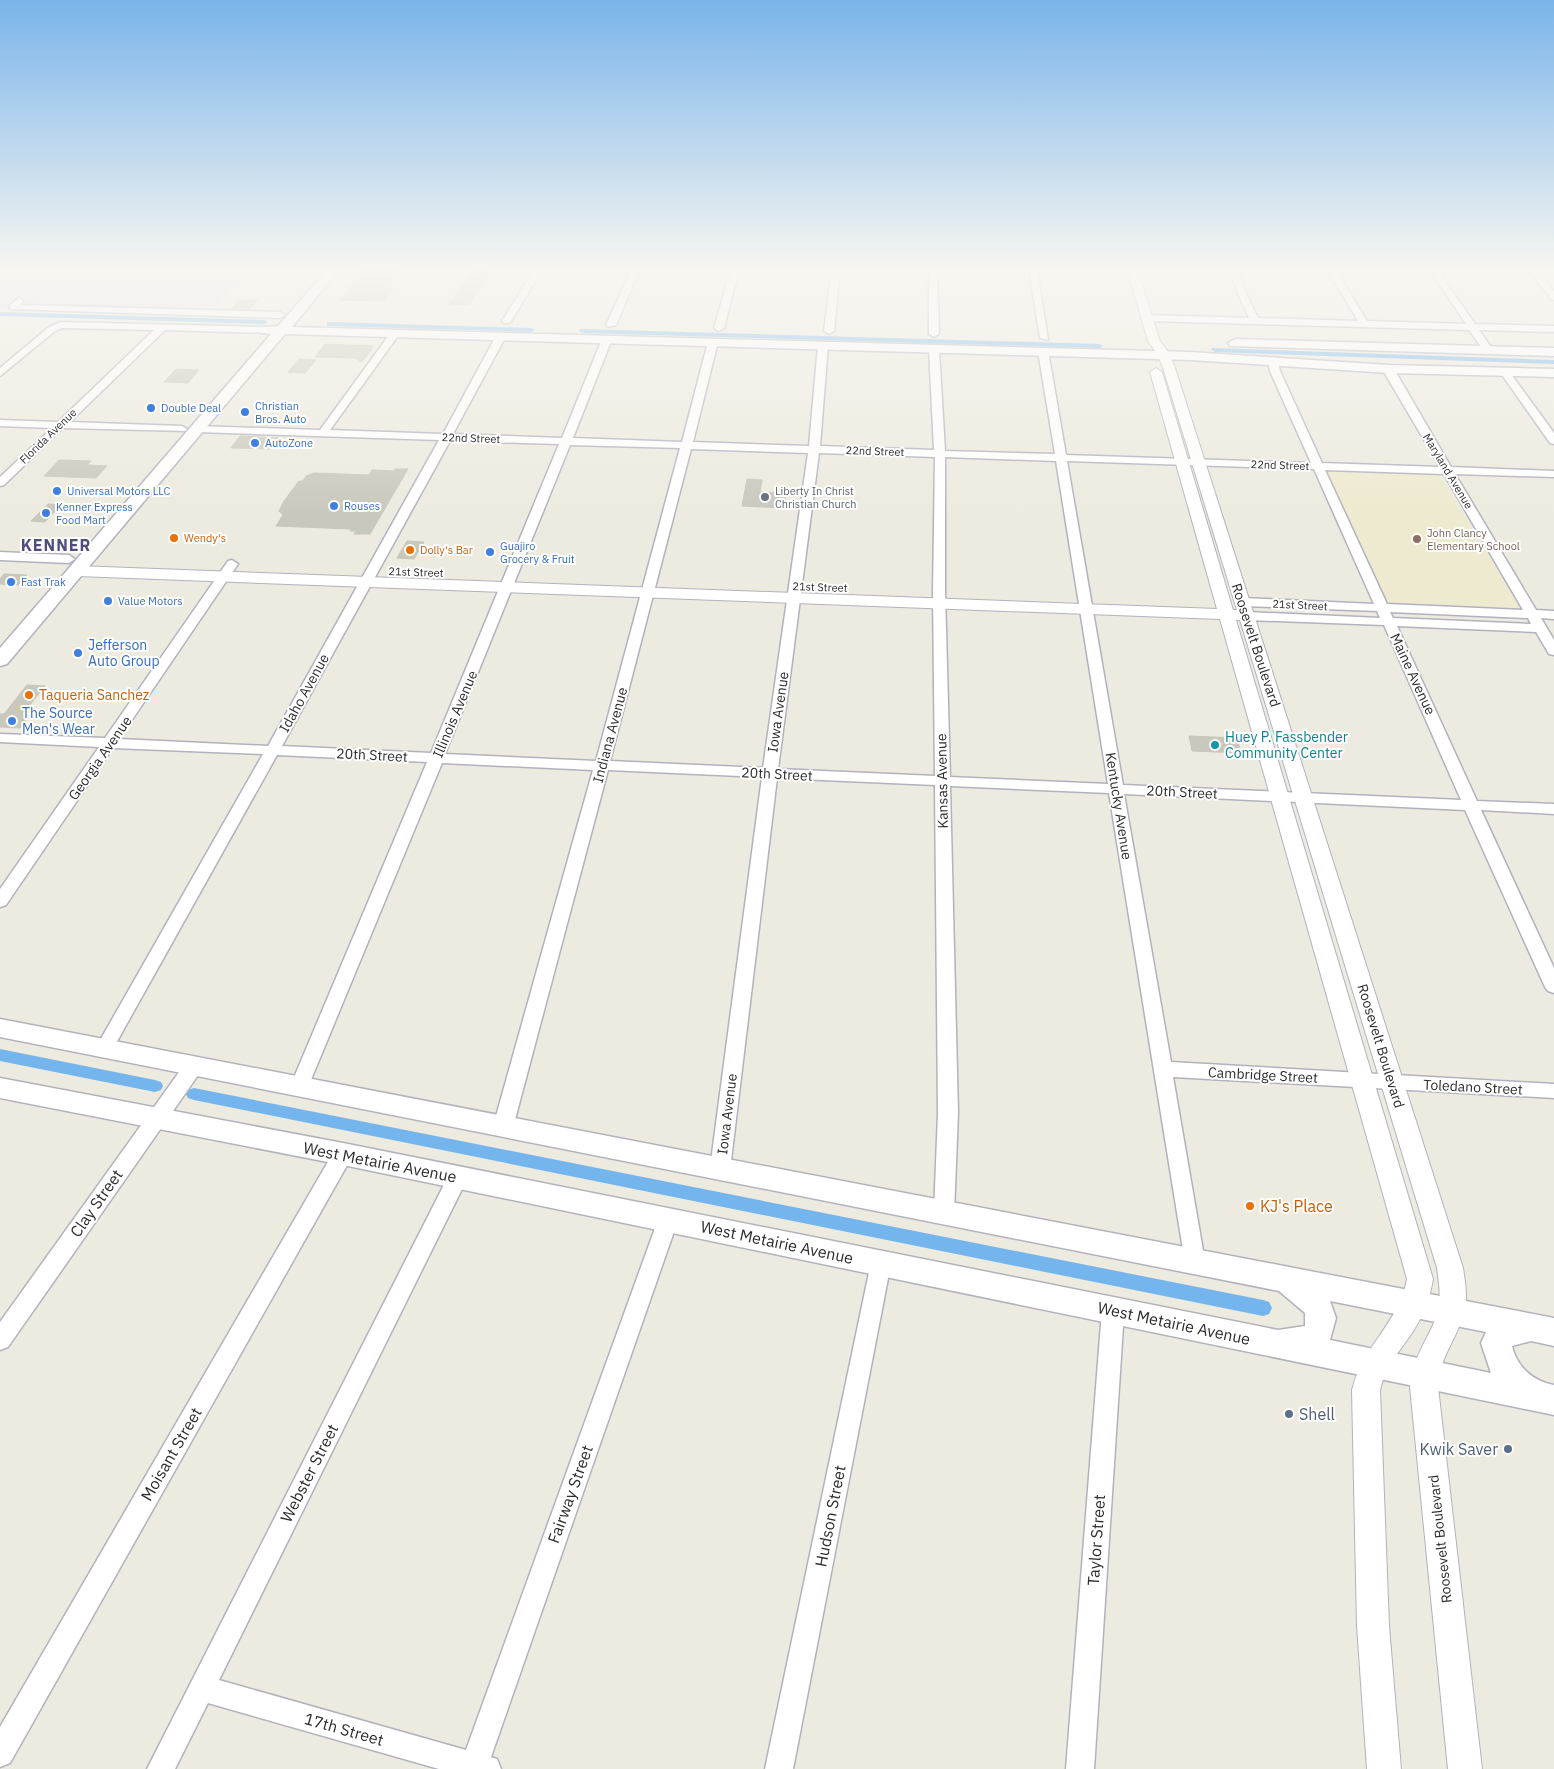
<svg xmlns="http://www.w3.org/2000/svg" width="1554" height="1769" font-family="'IBM Plex Sans',sans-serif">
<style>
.industrial{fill:#e3dfe6}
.education{fill:#eeeacf}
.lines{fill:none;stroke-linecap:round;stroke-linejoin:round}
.canal{fill:#75b5ed;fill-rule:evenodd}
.building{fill:#c9c8bd;stroke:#c9c6b8}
.minor-casing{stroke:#b2b2bf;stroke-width:3}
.tertiary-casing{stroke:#b2b2bf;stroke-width:2}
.secondary-casing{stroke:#b2b2bf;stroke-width:3}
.minor{fill:#fff;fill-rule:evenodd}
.tertiary{fill:#fff;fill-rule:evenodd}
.secondary{fill:#fff;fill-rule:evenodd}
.shop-dot{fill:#3f7fe0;stroke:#fff;stroke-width:2}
.worship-dot{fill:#6b7280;stroke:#fff;stroke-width:2}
.food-dot{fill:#e8710a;stroke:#fff;stroke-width:2}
.education-dot{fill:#8d6e63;stroke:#fff;stroke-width:2}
.culture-dot{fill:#0f9aa8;stroke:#fff;stroke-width:2}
.service-dot{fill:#5c6f8a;stroke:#fff;stroke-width:2}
.labels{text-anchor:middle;stroke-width:4;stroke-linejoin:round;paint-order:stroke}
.far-shop-label{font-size:11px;fill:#366cbe;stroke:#fff;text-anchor:start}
.far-street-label{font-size:11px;fill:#2c2c2c;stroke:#fff}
.far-worship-label{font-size:11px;fill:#5b616d;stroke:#fff;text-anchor:start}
.far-education-label{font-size:11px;fill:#785e54;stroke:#fff;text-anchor:start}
.far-food-label{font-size:11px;fill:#c56008;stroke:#fff;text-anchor:start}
.shop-label{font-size:14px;fill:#366cbe;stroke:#fff;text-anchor:start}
.street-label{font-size:14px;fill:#2c2c2c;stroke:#fff}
.food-label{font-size:14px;fill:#c56008;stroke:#fff;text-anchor:start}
.culture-label{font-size:14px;fill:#0d838f;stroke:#fff;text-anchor:start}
.far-district-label{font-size:16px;font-weight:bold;letter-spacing:1px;fill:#4e4d7c;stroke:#fff}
.near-street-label{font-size:16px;fill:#2c2c2c;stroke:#fff}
.near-food-label{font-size:16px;fill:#c56008;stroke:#fff;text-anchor:start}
.near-service-label{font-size:16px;fill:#4e5e75;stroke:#fff;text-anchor:start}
</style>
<rect width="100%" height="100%" fill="#edeadf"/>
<polygon class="industrial" points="0,269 252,269 217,306 184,306 177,311 0,306"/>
<polygon class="education" points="1325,470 1438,474 1522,609 1386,604"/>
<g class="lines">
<g class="canal">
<polygon points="0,312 264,320 268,322 264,324 0,316"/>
<polygon points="327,322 531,328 535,330 531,332 330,326 327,326"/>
<polygon points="580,329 1099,344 1103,346 1099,348 583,333 579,331"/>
<polygon points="1212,348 1554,360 1554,364 1215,352 1211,350"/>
<polygon points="0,1049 155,1080 161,1082 163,1086 161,1090 155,1092 0,1061"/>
<polygon points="194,1088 1263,1300 1269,1302 1272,1308 1269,1314 1263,1316 194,1100 188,1098 186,1094 188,1090"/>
</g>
</g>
<g class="building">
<polygon points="365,269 403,269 389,287 394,288 384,301 340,300"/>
<polygon points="473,269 491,269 469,305 449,304"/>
<polygon points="239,300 258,300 249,309 231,309"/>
<polygon points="325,344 374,346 362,362 355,358 315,357"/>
<polygon points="299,359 316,360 305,373 288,372"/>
<polygon points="176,369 199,370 188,383 164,382"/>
<polygon points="240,436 280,438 271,449 231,448"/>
<polygon points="59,460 91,461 87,465 107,466 96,478 44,476"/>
<polygon points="395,469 408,469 370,534 354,534 356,531 350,531 351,529 276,526 283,515 279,511 284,501 299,481 303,481 306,476 314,473 369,475 372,470 394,471"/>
<polygon points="747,479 762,480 760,492 786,493 784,508 742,506"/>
<polygon points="48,504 61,505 45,522 31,521"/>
<polygon points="407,541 424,542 414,559 397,558"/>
<polygon points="4,574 27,575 18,585 0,584 0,579"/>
<polygon points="27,685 45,686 22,715 29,715 20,728 0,727 0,714 4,714"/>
<polygon points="1189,736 1237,738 1241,753 1192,751"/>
</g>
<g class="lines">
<g class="minor-casing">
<g id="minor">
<polygon points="535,269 543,269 510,323 504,323 502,321"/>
<polygon points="632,269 640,269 616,325 608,327 606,325"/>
<polygon points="731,269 739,269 724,328 719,331 714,328"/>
<polygon points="832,269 840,269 834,331 829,334 824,331"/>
<polygon points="929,269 937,269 939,334 934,337 929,334"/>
<polygon points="1029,269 1037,269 1048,340 1040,338"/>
<polygon points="1230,269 1238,269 1244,289 1258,318 1358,321 1327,269 1335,269 1367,321 1466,324 1437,281 1432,269 1440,269 1445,281 1475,324 1554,326 1554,332 1479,330 1493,350 1488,353 1485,352 1469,330 1147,321 1142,318 1147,315 1249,318 1236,289"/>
<polygon points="1528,269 1536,269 1554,291 1554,300 1551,299"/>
<polygon points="19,298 23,301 21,305 280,312 285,315 280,318 10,309 10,305"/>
<polygon points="61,322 267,327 272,330 267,333 165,330 70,422 182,426 187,429 186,431 63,428 4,485 0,486 0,477 52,428 0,426 0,420 58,422 154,330 62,328 55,331 0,376 0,368 49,327"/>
<path d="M395,330L400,333L330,430L443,434L496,336L501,333L506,336L453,434L562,438L602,339L607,336L612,339L573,438L682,442L708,342L713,339L718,342L693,442L809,446L818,345L823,342L828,345L820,446L934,450L929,349L934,346L939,349L945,451L1055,454L1038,351L1043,348L1048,351L1066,455L1311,463L1270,371L1268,360L1273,357L1278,360L1280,371L1322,463L1440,467L1384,372L1386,367L1389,366L1394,369L1451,467L1554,471V477L1455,474L1536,610L1554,611V619L1541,618L1554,640V655L1549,654L1536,632L1397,626L1477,801L1554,804V814L1481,810L1554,968V993L1548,991L1545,987L1465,810L1124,794L1171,1062L1554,1084V1098L1173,1077L1205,1262L1202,1268L1195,1271L1188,1268L1185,1262L1109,793L950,786L958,1113L954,1213L951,1219L944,1222L937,1219L934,1213L938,1113L935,785L777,778L730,1169L727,1175L720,1177L713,1175L710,1169L762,777L608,770L513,1127L510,1132L503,1135L496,1132L493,1127L593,770L442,763L308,1087L306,1092L299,1094L292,1092L290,1087L427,762L277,755L110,1054L104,1056L98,1054L95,1049L98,1044L263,754L113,748L6,905L0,907V889L99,747L0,742V734L105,738L228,561L232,560L238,564L119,739L268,746L439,440L197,432L192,429L197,426L320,430L392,331ZM450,441L559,444L431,753L282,746ZM570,445L680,448L596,761L445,754ZM691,449L808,453L763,768L610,761ZM819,453L935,457L933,592L935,776L778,769ZM945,457L1056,461L1108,784L950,777L945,592ZM1067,461L1314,469L1374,604L1242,598L1236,602L1242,606L1377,611L1380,618L1247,612L1241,616L1247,620L1384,625L1461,800L1123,785ZM1325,470L1444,474L1523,610L1387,604ZM1390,612L1528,618L1531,624L1393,618Z"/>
<polygon points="1502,370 1508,370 1554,433 1554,444 1550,443 1500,372"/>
<polygon points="0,552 69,555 75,559 69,563 0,560"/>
<polygon points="194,1059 201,1061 203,1066 201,1071 8,1347 0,1350 0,1322 187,1061"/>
<polygon points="343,1146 350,1148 353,1154 350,1160 10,1763 0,1767 0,1727 336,1148"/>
<polygon points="458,1169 465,1171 468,1177 219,1680 466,1750 658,1220 661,1214 668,1211 675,1214 678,1220 491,1757 497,1759 501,1769 439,1769 208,1703 175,1769 147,1769 451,1171"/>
<polygon points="881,1254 888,1257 891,1263 793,1769 765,1769 871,1263 874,1257"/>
<polygon points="1113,1301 1121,1304 1124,1311 1094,1769 1066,1769 1102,1311 1105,1304"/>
</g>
</g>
<g class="tertiary-casing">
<path id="tertiary" d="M1127,269H1137L1160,341L1170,355L1175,368L1463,1268C1465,1282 1468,1297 1464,1311C1458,1339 1439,1356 1438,1387L1482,1769H1448L1410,1387C1412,1358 1428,1340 1437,1315C1442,1300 1439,1283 1437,1268L1240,620H1236L1433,1279C1430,1299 1423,1316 1412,1333C1399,1352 1385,1367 1380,1390L1389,1626L1401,1769H1367L1357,1626L1352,1390C1363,1345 1399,1323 1407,1279L1220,619L77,576L69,571L77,566L1217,609L1150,372L1156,368L1162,372L1233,610H1237L1163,368L1158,355L1148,341Z"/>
</g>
<g class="secondary-casing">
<g id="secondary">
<polygon points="328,269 340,269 292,327 1190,352 1389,365 1554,369 1554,377 1389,373 1190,360 285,334 7,664 0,666 0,648 271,334 262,333 261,330 262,327 278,326"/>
<polygon points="1235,339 1554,348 1554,356 1230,346 1228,343"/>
<path d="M0,1019L1554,1318V1346L1531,1341L1512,1346C1517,1367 1533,1381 1554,1385V1415L343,1165L0,1098V1078L343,1143L1278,1330L1305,1326V1313L1279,1291L0,1037ZM1330,1301L1486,1332L1481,1343L1491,1373L1330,1340L1336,1318Z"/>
</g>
</g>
<use href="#minor" class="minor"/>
<use href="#tertiary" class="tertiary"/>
<use href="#secondary" class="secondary"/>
</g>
<linearGradient id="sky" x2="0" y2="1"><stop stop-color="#7ab4ea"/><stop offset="0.52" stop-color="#f7f6f1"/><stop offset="1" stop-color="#f7f6f1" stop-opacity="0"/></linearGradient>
<rect width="1554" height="517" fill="url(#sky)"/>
<g class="shop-dot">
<circle cx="151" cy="408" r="5"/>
<circle cx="245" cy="412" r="5"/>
<circle cx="255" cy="443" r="5"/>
<circle cx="57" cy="491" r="5"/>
<circle cx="334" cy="506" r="5"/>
<circle cx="46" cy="513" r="5"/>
<circle cx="490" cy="552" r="5"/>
<circle cx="11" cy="582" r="5"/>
<circle cx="108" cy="601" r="5"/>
<circle cx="78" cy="653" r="5"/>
<circle cx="12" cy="721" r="5"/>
</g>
<circle class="worship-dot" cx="765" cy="497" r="5"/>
<g class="food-dot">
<circle cx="174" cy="538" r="5"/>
<circle cx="410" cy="550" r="5"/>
<circle cx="29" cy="695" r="5"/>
<circle cx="1250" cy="1206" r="5"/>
</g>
<circle class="education-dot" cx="1417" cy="539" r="5"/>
<circle class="culture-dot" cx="1215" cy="745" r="5"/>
<g class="service-dot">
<circle cx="1289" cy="1414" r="5"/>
<circle cx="1508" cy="1449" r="5"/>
</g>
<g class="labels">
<g class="far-shop-label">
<text x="255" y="410">Christian<tspan x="255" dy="13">Bros. Auto</tspan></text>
<text x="161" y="412">Double Deal</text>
<text x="265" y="447">AutoZone</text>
<text x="67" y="495">Universal Motors LLC</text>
<text x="344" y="510">Rouses</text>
<text x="56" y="511">Kenner Express<tspan x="56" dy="13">Food Mart</tspan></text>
<text x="500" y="550">Guajiro<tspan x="500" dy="13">Grocery &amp; Fruit</tspan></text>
<text x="21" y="586">Fast Trak</text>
<text x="118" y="605">Value Motors</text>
</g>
<g class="far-street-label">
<text transform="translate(48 436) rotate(-44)" y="4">Florida Avenue</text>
<text transform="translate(471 438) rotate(2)" y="4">22nd Street</text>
<text transform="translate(875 451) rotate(2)" y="4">22nd Street</text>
<text transform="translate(1280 465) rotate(2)" y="4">22nd Street</text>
<text transform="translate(1448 471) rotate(59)" y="4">Maryland Avenue</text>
<text transform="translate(416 572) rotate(2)" y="4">21st Street</text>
<text transform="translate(820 587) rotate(2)" y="4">21st Street</text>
<text transform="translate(1300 605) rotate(3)" y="4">21st Street</text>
</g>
<g class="far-worship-label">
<text x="775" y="495">Liberty In Christ<tspan x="775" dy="13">Christian Church</tspan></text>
</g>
<g class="far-education-label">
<text x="1427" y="537">John Clancy<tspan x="1427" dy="13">Elementary School</tspan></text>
</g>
<g class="far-food-label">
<text x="184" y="542">Wendy's</text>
<text x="420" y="554">Dolly's Bar</text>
</g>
<g class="shop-label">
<text x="88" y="650">Jefferson<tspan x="88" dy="16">Auto Group</tspan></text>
<text x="22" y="718">The Source<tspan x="22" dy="16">Men's Wear</tspan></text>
</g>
<g class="street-label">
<text transform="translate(1256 645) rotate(72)" y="5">Roosevelt Boulevard</text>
<text transform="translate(1413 674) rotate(65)" y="5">Maine Avenue</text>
<text transform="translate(304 693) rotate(-61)" y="5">Idaho Avenue</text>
<text transform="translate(778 712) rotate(-82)" y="5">Iowa Avenue</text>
<text transform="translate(455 714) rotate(-67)" y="5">Illinois Avenue</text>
<text transform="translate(610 735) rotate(-75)" y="5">Indiana Avenue</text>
<text transform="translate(372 755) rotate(3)" y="5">20th Street</text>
<text transform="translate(100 758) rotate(-55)" y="5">Georgia Avenue</text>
<text transform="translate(777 774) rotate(3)" y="5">20th Street</text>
<text transform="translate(942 781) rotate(-91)" y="5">Kansas Avenue</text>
<text transform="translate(1182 792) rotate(3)" y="5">20th Street</text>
<text transform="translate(1119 806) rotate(81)" y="5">Kentucky Avenue</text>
<text transform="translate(1381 1046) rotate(73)" y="5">Roosevelt Boulevard</text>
<text transform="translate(1263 1075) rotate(3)" y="5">Cambridge Street</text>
<text transform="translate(1473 1087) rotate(3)" y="5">Toledano Street</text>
<text transform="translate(727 1114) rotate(-83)" y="5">Iowa Avenue</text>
<text transform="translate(1440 1539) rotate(-96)" y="5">Roosevelt Boulevard</text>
</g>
<g class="food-label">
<text x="39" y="700">Taqueria Sanchez</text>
</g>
<g class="culture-label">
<text x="1225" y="742">Huey P. Fassbender<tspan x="1225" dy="16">Community Center</tspan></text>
</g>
<g class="far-district-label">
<text x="56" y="551">KENNER</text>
</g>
<g class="near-street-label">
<text transform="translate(380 1162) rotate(11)" y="6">West Metairie Avenue</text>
<text transform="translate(96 1203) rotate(-55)" y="6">Clay Street</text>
<text transform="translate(777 1242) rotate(12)" y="6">West Metairie Avenue</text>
<text transform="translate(1174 1323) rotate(12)" y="6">West Metairie Avenue</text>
<text transform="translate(171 1454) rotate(-60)" y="6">Moisant Street</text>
<text transform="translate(309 1473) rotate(-63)" y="6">Webster Street</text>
<text transform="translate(570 1494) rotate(-70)" y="6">Fairway Street</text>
<text transform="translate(830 1516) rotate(-79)" y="6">Hudson Street</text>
<text transform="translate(1096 1540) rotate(-86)" y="6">Taylor Street</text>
<text transform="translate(344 1729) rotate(16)" y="6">17th Street</text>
</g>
<g class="near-food-label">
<text x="1260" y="1212">KJ's Place</text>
</g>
<g class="near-service-label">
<text x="1299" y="1420">Shell</text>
<text x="1498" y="1455" text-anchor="end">Kwik Saver</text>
</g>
</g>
</svg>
